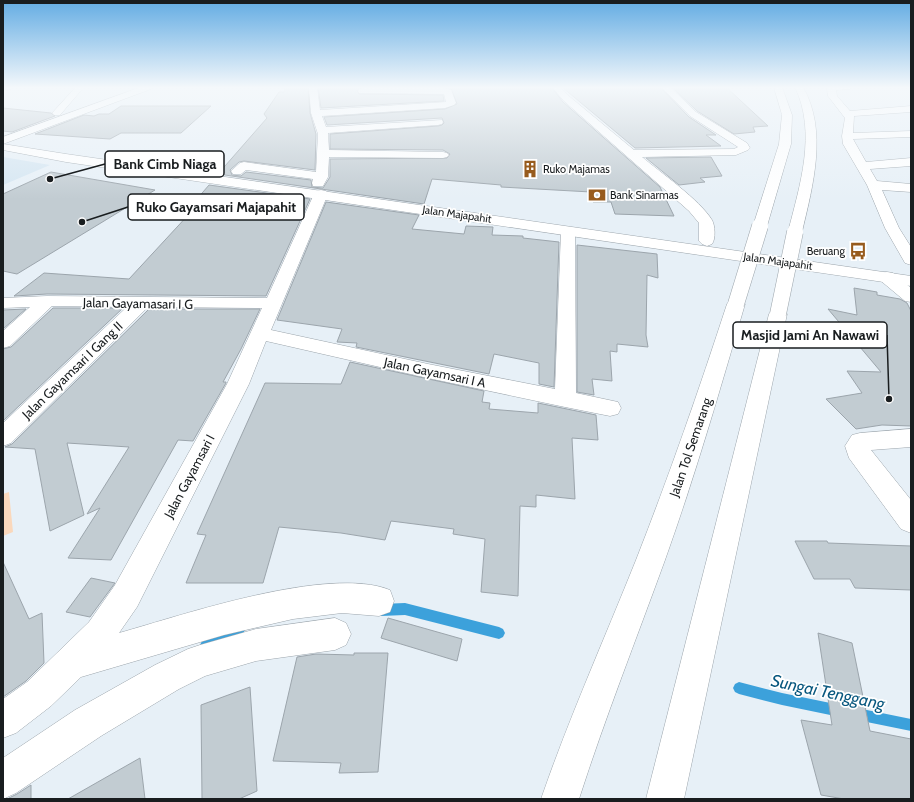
<svg xmlns="http://www.w3.org/2000/svg" width="914" height="802" font-family="Cabin,sans-serif">
<style>
.built{fill:#d5e6f2}
.green{fill:#fad8bc}
.lines{fill:none;stroke-linecap:round;stroke-linejoin:round}
.stream{fill:#3ca1db;fill-rule:evenodd}
.building{fill:#c2ccd2;stroke:#9ca5ac}
.street-casing{stroke:#9ca5ac;stroke-width:1}
.primary-casing{stroke:#9ca5ac;stroke-width:1}
.highway-casing{stroke:#9ca5ac;stroke-width:1}
.street{fill:#fff;fill-rule:evenodd}
.primary{fill:#fff;fill-rule:evenodd}
.highway{fill:#fff;fill-rule:evenodd}
.highway-bridge-casing{stroke:#9ca5ac;stroke-width:17;stroke-linecap:butt}
.highway-bridge{stroke:#fff;stroke-width:16}
.labels{text-anchor:middle;stroke-width:3.5;stroke-linejoin:round;paint-order:stroke}
.far-poi-label{font-size:11px;fill:#191d1f;stroke:#fff;text-anchor:start}
.far-street-label{font-size:11px;fill:#191d1f;stroke:#fff}
.street-label{font-size:13px;fill:#191d1f;stroke:#fff}
.near-water-label{font-size:17px;font-style:italic;fill:#09587f;stroke:#fff}
.leader{fill:none;stroke:#191d1f;stroke-width:1.5}
.callout-dot{fill:#191d1f;stroke:#fff;stroke-width:1.5}
.callout{fill:#fff;stroke:#191d1f;stroke-width:1.5}
.callout-label{font-size:14px;text-anchor:middle;font-weight:bold;fill:#191d1f}
</style>
<rect width="100%" height="100%" fill="#e7f0f7"/>
<polygon class="built" points="3,157 50,165 3,185"/>
<polygon class="green" points="9,492 13,532 3,536 3,494"/>
<g class="lines">
<g class="stream">
<polygon points="405,603 499,627 503,629 505,633 503,637 499,639 405,615 381,616 377,614 375,610 377,606 381,604"/>
<polygon points="239,624 243,626 245,630 243,634 206,651 202,649 200,645 202,641"/>
<polygon points="739,682 782,693 840,705 845,706 846,711 845,716 840,717 782,705 739,694 735,692 733,688 735,684"/>
<polygon points="857,708 911,719 911,731 852,719 851,714 852,709"/>
</g>
</g>
<g class="building">
<polygon points="285,87 308,87 310,113 316,134 315,170 244,161 239,162 230,170 232,175 241,176 246,172 311,180 312,187 323,188 330,177 330,159 447,158 450,154 443,150 330,149 330,134 438,126 442,125 444,123 442,118 327,125 324,117 445,109 457,104 451,88 471,88 470,87 551,87 563,102 660,187 674,216 615,214 611,202 593,202 591,192 501,187 501,185 432,179 424,204 218,174 267,118 264,114 279,92 284,92"/>
<polygon points="318,87 361,87 357,90 359,94 443,95 444,101 321,108"/>
<polygon points="562,87 660,87 689,117 716,135 706,135 721,146 635,148"/>
<polygon points="672,87 726,87 768,126 753,127 755,132 734,134 697,111"/>
<polygon points="121,106 211,106 181,133 121,133 110,139 35,134 84,115 94,116 99,114 109,114"/>
<polygon points="3,108 51,113 55,116 12,132 3,131"/>
<polygon points="711,157 722,176 700,178 705,182 679,185 646,158"/>
<polygon points="51,172 155,190 17,274 3,271 3,194"/>
<polygon points="209,185 310,199 266,296 47,294 14,296 44,273 129,279 190,213 185,213"/>
<polygon points="326,202 419,215 412,229 464,234 466,226 493,227 492,235 523,236 523,238 559,242 554,387 539,384 539,363 494,354 489,374 356,347 357,343 337,342 342,329 277,320"/>
<polygon points="577,245 657,254 658,278 647,275 646,335 648,347 617,344 617,352 610,351 612,381 592,379 594,395 577,392"/>
<polygon points="854,288 877,292 877,295 900,299 907,303 911,311 911,426 882,425 856,429 826,399 862,393 847,371 881,372 828,309 857,315"/>
<polygon points="53,308 123,308 3,421 3,349 11,347"/>
<polygon points="3,309 3,310 26,309 3,329"/>
<polygon points="149,309 260,309 241,349 223,382 226,382 226,383 193,441 178,440 111,560 68,558 100,508 87,514 129,447 67,443 84,515 50,531 35,449 5,447 12,444"/>
<polygon points="350,362 484,391 482,402 490,403 489,409 538,413 538,403 596,415 598,440 572,438 575,499 536,495 536,507 520,506 518,596 481,592 485,539 453,534 454,529 391,521 385,540 341,533 279,527 263,583 186,583 206,535 197,534 265,383 341,384"/>
<polygon points="795,541 827,541 828,543 911,546 911,590 855,588 850,579 814,579"/>
<polygon points="3,562 29,619 42,613 44,663 26,681 3,697"/>
<polygon points="91,578 115,583 90,617 66,612"/>
<polygon points="388,618 462,639 457,661 381,638"/>
<polygon points="818,633 852,643 870,731 911,739 911,799 844,799 821,795 801,720 832,725"/>
<polygon points="354,653 388,653 378,772 339,773 341,763 273,761 297,657 316,654 354,655"/>
<polygon points="250,687 257,791 239,799 202,799 201,705"/>
<polygon points="140,758 145,799 68,799"/>
<polygon points="31,785 31,799 7,799 17,794"/>
</g>
<g class="lines">
<g class="street-casing">
<g id="street">
<polygon points="3,87 12,87 11,89 3,91"/>
<polygon points="76,87 84,87 60,115 54,115 52,113 54,111"/>
<polygon points="309,87 317,87 320,110 446,102 444,94 359,93 358,91 359,89 362,88 444,88 451,90 456,103 454,105 445,108 322,116 326,127 442,120 443,122 442,124 438,125 328,133 329,150 443,152 447,153 449,155 447,157 443,158 329,157 328,177 323,186 313,186 312,183 313,179 246,170 241,174 233,174 231,171 240,163 244,162 316,172 318,134 311,113"/>
<path d="M552,87H560L570,97L634,150L734,149L738,147L690,116L661,87H670L696,112L747,143L750,148L748,150L736,155L642,157C661,173 700,200 712,220C715,225 716,239 712,244L707,246L702,244L699,241V223L689,211L564,101Z"/>
<polygon points="828,87 851,87 850,89 836,90 837,96 850,111 911,106 911,112 854,116 853,133 911,131 911,137 853,139 866,162 911,158 911,166 870,169 877,181 911,184 911,192 882,190 899,228 911,247 911,265 905,263 885,228 867,185 843,144 842,136 845,118 828,96 827,89"/>
<path d="M321,190L326,191L328,194L271,330L428,364L555,389L561,231L563,228L568,227L573,228L575,231L576,393L618,402L621,408L618,414L610,416L565,407L428,378L266,341L249,384L137,607L119,633C183,615 329,565 390,590L394,601L390,612L379,616L342,613L293,619L224,635L81,677L51,706L16,733L3,738V699L27,682L89,622L115,585L227,384L262,308L148,307L11,443L3,446V423L127,307L52,306L10,346L3,348V331L30,307L3,308V298L47,296L267,298L314,194L316,191Z"/>
<polygon points="887,272 893,273 911,288 911,302 905,301 881,281 879,277 881,273"/>
<polygon points="911,429 911,447 871,450 911,500 911,533 901,529 849,458 845,446 852,435 860,433"/>
<polygon points="335,618 346,623 351,634 346,645 335,650 256,661 205,676 179,689 101,736 16,793 3,799 3,758 75,710 155,665 188,649 200,645 256,629"/>
</g>
</g>
<g class="primary-casing">
<polygon id="primary" points="3,144 66,154 911,276 911,286 66,162 3,150"/>
</g>
<g class="highway-casing">
<g id="highway">
<polygon points="141,87 152,87 151,89 3,144 3,137"/>
<polygon points="774,87 782,87 792,115 791,144 767,226 765,229 760,230 755,229 753,226 779,144 782,115"/>
<path d="M795,87H803C828,131 813,185 802,232L800,235L795,236L790,235L788,232C800,185 817,133 795,87Z"/>
<path d="M736,299L742,300L745,304C720,390 695,476 665,560C636,640 605,718 579,799H541C569,718 604,640 636,560C669,476 699,390 727,304L730,300Z"/>
<polygon points="778,309 784,310 787,314 684,799 646,799 769,314 772,310"/>
</g>
</g>
<use href="#street" class="street"/>
<use href="#primary" class="primary"/>
<use href="#highway" class="highway"/>
<g class="highway-bridge-casing">
<g id="highway-bridge">
<polyline points="736,304 760,226"/>
<polyline points="778,314 795,232"/>
</g>
</g>
<use href="#highway-bridge" class="highway-bridge"/>
</g>
<linearGradient id="sky" x2="0" y2="1"><stop stop-color="#63ace3"/><stop offset="0.44" stop-color="#f4f8fb"/><stop offset="1" stop-color="#f4f8fb" stop-opacity="0"/></linearGradient>
<rect width="914" height="199" fill="url(#sky)"/>
<defs>
<g id="building-bare" transform="scale(1.38)"><path d="M-4-6H4V6H1V3H-1V6H-4ZM-2.5-4.3h1.7v1.8h-1.7ZM.8-4.3h1.7v1.8H.8ZM-2.5-1h1.7V.8h-1.7ZM.8-1h1.7V.8H.8Z" fill="#975b1d" stroke="#fff" stroke-width="2.5" paint-order="stroke"/></g>
<g id="bank-bare" transform="scale(1.38)"><path d="M-6-4H6V4H-6ZM0-2.3a2.3 2.3 0 1 0 0 4.6a2.3 2.3 0 1 0 0-4.6Z" fill="#975b1d" stroke="#fff" stroke-width="2.5" paint-order="stroke"/></g>
<g id="bus-bare" transform="scale(1.38)"><path d="M-5-6H5V4H4V6H2V4H-2V6H-4V4H-5ZM-3.5-4V0h7V-4ZM-3.5 1.2v1.5H-2V1.2ZM2 1.2v1.5H3.5V1.2Z" fill="#975b1d" stroke="#fff" stroke-width="2.5" paint-order="stroke"/></g>
</defs>
<g fill-rule="evenodd">
<use href="#building-bare" x="530" y="169"/>
<use href="#bank-bare" x="597" y="195"/>
<use href="#bus-bare" x="858" y="251"/>
</g>
<g class="labels">
<g class="far-poi-label">
<text x="543" y="173">Ruko Majamas</text>
<text x="610" y="199">Bank Sinarmas</text>
<text x="845" y="255" text-anchor="end">Beruang</text>
</g>
<g class="far-street-label">
<text transform="translate(457 214) rotate(8)" y="4">Jalan Majapahit</text>
<text transform="translate(778 261) rotate(8)" y="4">Jalan Majapahit</text>
</g>
<g class="street-label">
<text transform="translate(138 303) rotate(1)" y="5">Jalan Gayamasari I G</text>
<text transform="translate(72 370) rotate(-44)" y="5">Jalan Gayamsari I Gang II</text>
<text transform="translate(435 372) rotate(12)" y="5">Jalan Gayamsari I A</text>
<text transform="translate(690 447) rotate(-71)" y="5">Jalan Tol Semarang</text>
<text transform="translate(189 476) rotate(-62)" y="5">Jalan Gayamsari I</text>
</g>
<g class="near-water-label">
<text transform="translate(828 692) rotate(12)" y="6">Sungai Tenggang</text>
</g>
</g>
<path class="leader" d="M50 179L105 164M82 222L128 207M889 399L887 335"/>
<g class="callout-dot">
<circle cx="50" cy="179" r="4"/>
<circle cx="82" cy="222" r="4"/>
<circle cx="889" cy="399" r="4"/>
</g>
<g class="callout">
<rect x="105" y="151" width="119" height="26" rx="4"/>
<rect x="128" y="194" width="176" height="26" rx="4"/>
<rect x="733" y="322" width="154" height="26" rx="4"/>
</g>
<g class="callout-label">
<text x="165" y="169">Bank Cimb Niaga</text>
<text x="216" y="212">Ruko Gayamsari Majapahit</text>
<text x="810" y="340">Masjid Jami An Nawawi</text>
</g>
<rect width="914" height="802" fill="none" stroke="#191d1f" stroke-width="8"/>
</svg>
